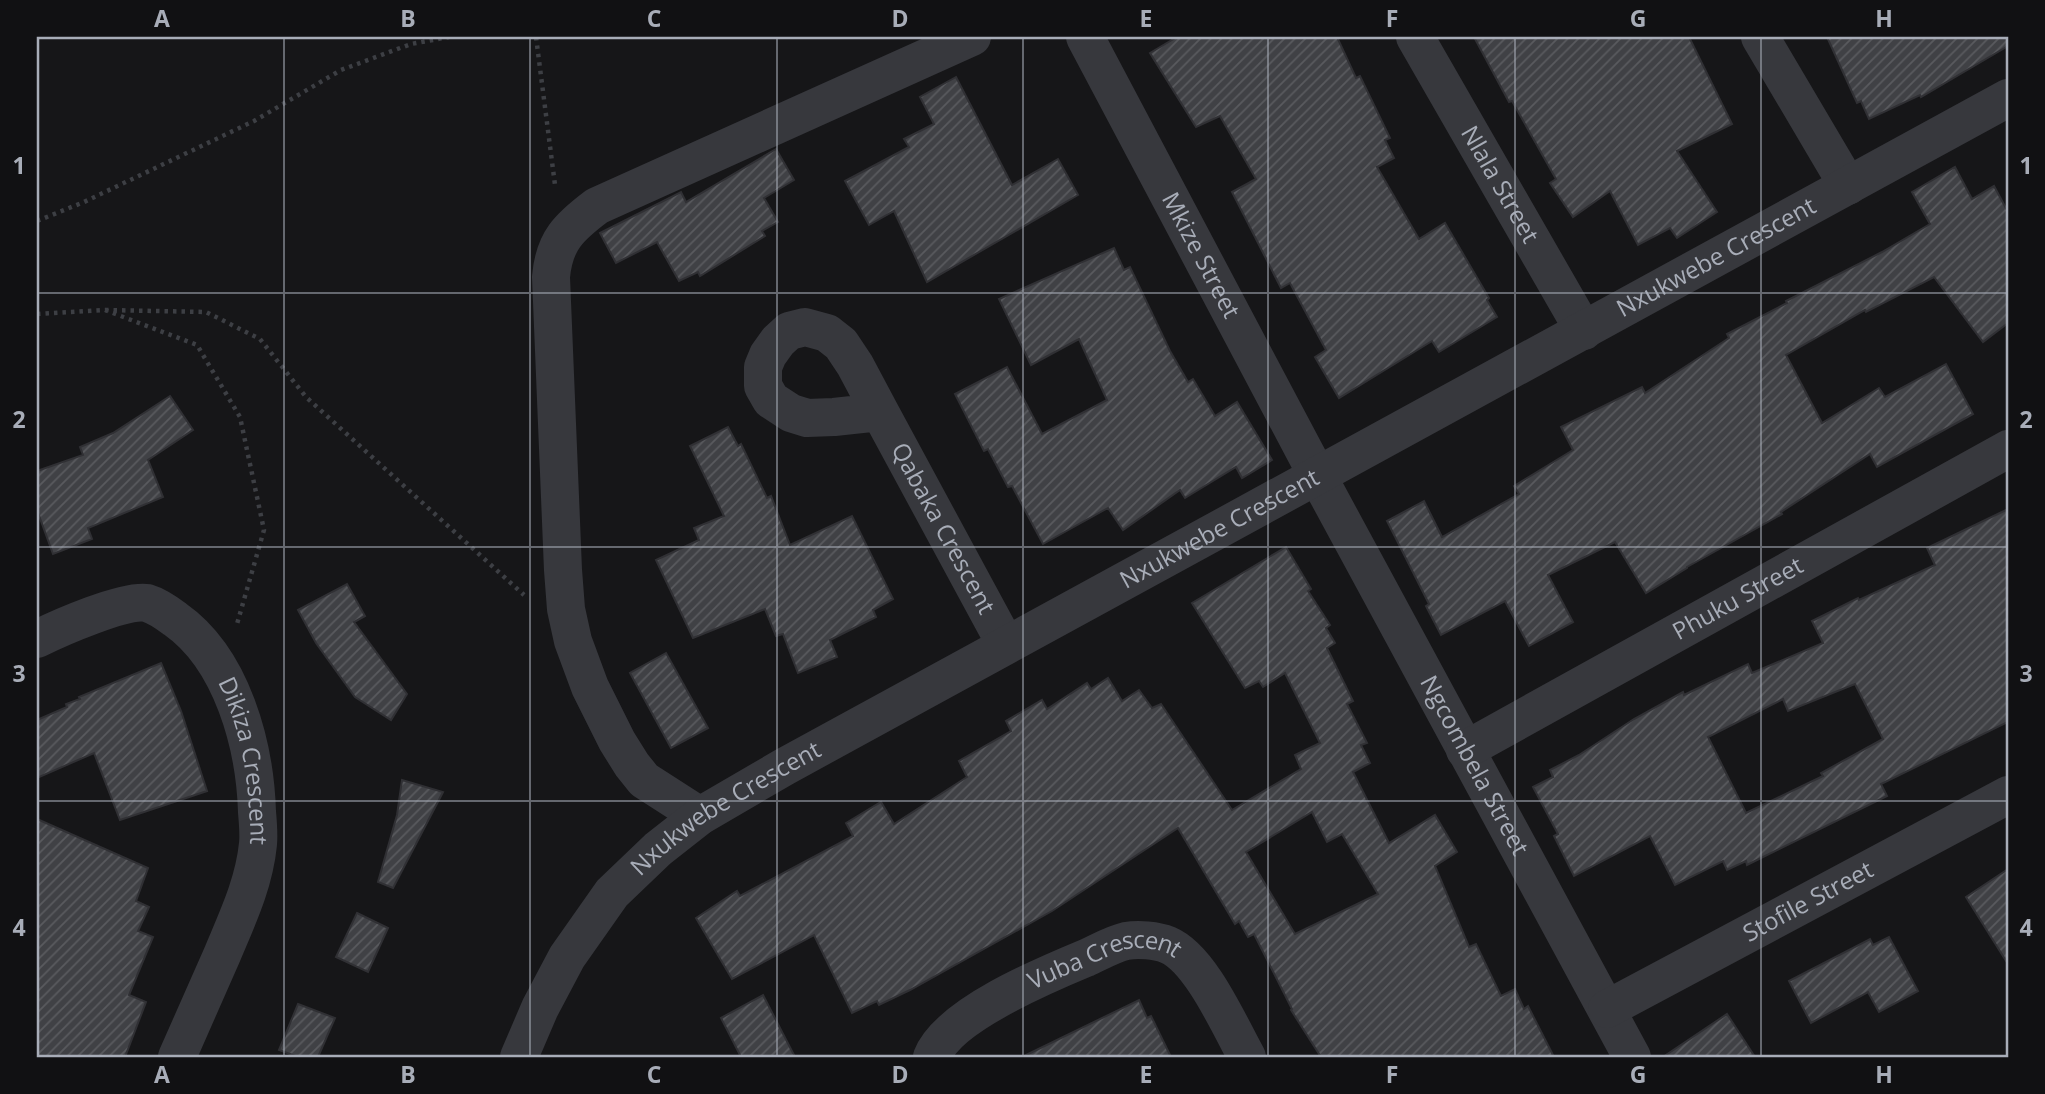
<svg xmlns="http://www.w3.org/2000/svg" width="2045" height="1094" font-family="'Open Sans',sans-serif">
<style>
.building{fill:url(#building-hatch);stroke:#303034;stroke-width:2;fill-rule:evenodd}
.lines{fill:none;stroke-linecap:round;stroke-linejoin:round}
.path{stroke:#3d3f44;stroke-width:4.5;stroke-dasharray:3.5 5;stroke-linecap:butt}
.minor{stroke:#37383d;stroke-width:38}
.grid{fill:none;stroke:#a8adb8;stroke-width:2;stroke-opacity:0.55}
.labels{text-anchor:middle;stroke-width:6;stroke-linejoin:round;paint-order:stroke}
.street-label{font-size:24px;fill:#a8adb8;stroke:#111113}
.neatline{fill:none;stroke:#a8adb8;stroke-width:2.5}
.grid-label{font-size:23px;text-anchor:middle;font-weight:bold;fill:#a8adb8}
</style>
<defs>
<pattern id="building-hatch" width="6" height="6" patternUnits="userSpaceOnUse" patternTransform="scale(1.75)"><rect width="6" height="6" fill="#404145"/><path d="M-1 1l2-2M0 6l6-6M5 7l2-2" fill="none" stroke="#595a5e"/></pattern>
</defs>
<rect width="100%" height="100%" fill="#161618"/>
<g class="building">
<polygon points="1177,37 1337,37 1356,78 1360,76 1390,138 1385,140 1394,158 1377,167 1419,239 1445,223 1489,298 1487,300 1497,317 1439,352 1432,341 1339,398 1315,357 1326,350 1290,283 1281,288 1232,192 1256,179 1220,116 1196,127 1150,53"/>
<polygon points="1474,37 1689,37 1732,124 1677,151 1717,212 1677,238 1670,228 1638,245 1610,191 1573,217 1550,183 1556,179 1512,101 1509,102"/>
<polygon points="1827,37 2008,37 2008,46 1921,97 1920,95 1869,119 1861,101 1857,103"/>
<polygon points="956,77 1012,185 1058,159 1078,195 927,282 894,211 869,225 845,181 909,147 904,139 934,124 920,97"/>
<polygon points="776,149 794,180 764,198 778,222 762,231 765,236 700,276 698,272 679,281 657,242 616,263 600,233 681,192 686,202"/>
<polygon points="1955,167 1972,199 1994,186 2008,212 2008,323 1983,342 1934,277 1866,312 1865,310 1786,355 1822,423 1879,388 1885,397 1946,364 1973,414 1877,467 1870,454 1781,512 1782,514 1687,567 1687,568 1646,593 1615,542 1548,575 1573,622 1529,646 1505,601 1441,635 1426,606 1429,604 1387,521 1424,501 1442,537 1519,494 1514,486 1573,450 1561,427 1642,387 1645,393 1729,338 1727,334 1787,303 1786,301 1882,252 1930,224 1912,192"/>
<polygon points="1114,248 1124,270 1130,267 1170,351 1188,382 1193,379 1215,416 1237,402 1272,460 1242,478 1236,467 1185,498 1180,490 1123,530 1108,508 1043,544 1012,486 1008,487 988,449 984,451 955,394 1007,367 1042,434 1107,400 1079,339 1031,365 999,299"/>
<polygon points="170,396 193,430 148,460 163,497 88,528 92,539 53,554 37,510 37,471 83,455 80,447 113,433"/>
<polygon points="728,427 738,446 741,444 767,498 771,496 790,545 852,516 893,599 873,610 876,617 830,640 837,657 798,673 783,634 776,636 765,609 693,638 656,560 699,540 694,528 724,516 690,446"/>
<path d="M2008,509V722L1881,784L1887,796L1747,865L1746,861L1727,870L1723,861L1675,885L1650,836L1574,876L1554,836L1558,834L1533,787L1553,777L1550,770L1579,755L1634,719L1683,692L1684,695L1748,664L1752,673L1823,643L1812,621L1858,598L1859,600L1935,565L1927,548ZM1855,684L1883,739L1821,773L1823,776L1746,813L1708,737L1783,699L1788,711Z"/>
<path d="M1286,547L1311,589L1308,591L1330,625L1326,628L1335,643L1327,648L1353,701L1347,704L1367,743L1361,745L1370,763L1353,772L1389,843L1435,815L1457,852L1435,866L1469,947L1476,944L1501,996L1515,989L1524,1009L1528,1006L1554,1057H1321L1291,1010L1292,1009L1254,934L1248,937L1239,921L1235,924L1178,828L1052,911L910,990L879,1005L877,1001L852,1013L814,935L732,979L696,918L737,891L740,896L853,836L846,823L881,802L894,824L967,777L959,761L1011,731L1006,721L1042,700L1047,709L1087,683L1091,689L1108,678L1122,701L1139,690L1152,708L1161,704L1232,810L1301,769L1295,755L1320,743L1285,673L1263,687L1259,681L1245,688L1192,603ZM1312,812L1327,842L1342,834L1378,894L1295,934L1246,852Z"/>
<polygon points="347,584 365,616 354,622 407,694 391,720 355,697 316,643 298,610"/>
<polygon points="666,653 708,728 671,748 630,673"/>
<polygon points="161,663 181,711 207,791 120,820 94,753 37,778 37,720 67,707 66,704 80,699 79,697"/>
<polygon points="402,780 443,792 393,888 378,882 397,815"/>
<polygon points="37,819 148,868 136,901 149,907 138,931 153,937 129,995 146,1002 125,1057 37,1057"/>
<polygon points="2008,869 2008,964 1966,897"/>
<polygon points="357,913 388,928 368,972 336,957"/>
<polygon points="1889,937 1918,991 1879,1012 1868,992 1811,1023 1789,981 1870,939 1873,945"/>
<polygon points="763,995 795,1057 741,1057 721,1018"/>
<polygon points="1139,1000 1147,1018 1151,1016 1171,1057 1022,1057"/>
<polygon points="298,1004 335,1018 318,1057 298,1057 279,1050"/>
<polygon points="1727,1014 1755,1057 1663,1057"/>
</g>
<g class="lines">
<g class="path">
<polyline points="536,37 555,185"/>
<polyline points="37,221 84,202 254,121 341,70 411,44 449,37"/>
<polyline points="105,310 206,312 260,339 306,397 524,595"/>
<polyline points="37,314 105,310 197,345 240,417 264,530 237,624"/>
</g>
<g class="minor">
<path id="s1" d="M1085,37L1317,475L1632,1057"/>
<path id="s2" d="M1415,37L1584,331"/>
<polyline points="1760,37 1848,186"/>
<path id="s3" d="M880,412L834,417L807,418L791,413L771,400L763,386V367L768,355L778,341L789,331L805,327L827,333L841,344L855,365L880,412L1006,645"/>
<path id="s4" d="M37,639C59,628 125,599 147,603C157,606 167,613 175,619C232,659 255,745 257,812C258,823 259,834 258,844C254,884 237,919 222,955C207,989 192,1023 177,1057"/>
<path id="s5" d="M1465,750L2008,449"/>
<path d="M700,816L644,780L632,765L617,741L590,687L573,641L566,609L563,570L551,277C554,241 569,227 597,206L972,37"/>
<path id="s6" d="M1607,1009L2008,795"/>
<path id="s7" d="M519,1057L540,1008L567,957L612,893L658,849L700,816L784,767L2008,98"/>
<path id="s8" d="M932,1057C948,1015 1045,975 1086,958C1099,952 1113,944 1126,941C1138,939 1156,940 1168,945C1201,959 1230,1027 1247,1057"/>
</g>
</g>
<path class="grid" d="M284,37V1057M530,37V1057M777,37V1057M1023,37V1057M1268,37V1057M1515,37V1057M1761,37V1057M37,293H2008M37,547H2008M37,801H2008"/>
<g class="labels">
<g class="street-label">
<text dy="8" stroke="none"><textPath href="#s2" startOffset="170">Nlala Street</textPath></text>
<text dy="8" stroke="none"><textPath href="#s1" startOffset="247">Mkize Street</textPath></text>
<text dy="8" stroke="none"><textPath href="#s7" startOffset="1466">Nxukwebe Crescent</textPath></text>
<text dy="8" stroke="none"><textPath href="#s3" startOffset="462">Qabaka Crescent</textPath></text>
<text dy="8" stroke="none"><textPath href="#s7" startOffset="900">Nxukwebe Crescent</textPath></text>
<text dy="8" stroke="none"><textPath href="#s5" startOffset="312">Phuku Street</textPath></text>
<text dy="8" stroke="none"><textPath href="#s4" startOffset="313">Dikiza Crescent</textPath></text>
<text dy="8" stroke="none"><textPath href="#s1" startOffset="826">Ngcombela Street</textPath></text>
<text dy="8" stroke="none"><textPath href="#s7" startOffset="332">Nxukwebe Crescent</textPath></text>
<text dy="8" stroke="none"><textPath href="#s6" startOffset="228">Stofile Street</textPath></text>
<text dy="8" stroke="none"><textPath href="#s8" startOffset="205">Vuba Crescent</textPath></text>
</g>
</g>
<rect width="2045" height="1094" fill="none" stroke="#111113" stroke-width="77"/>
<rect x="38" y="38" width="1969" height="1018" class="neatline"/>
<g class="grid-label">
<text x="162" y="27">A</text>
<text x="408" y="27">B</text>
<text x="654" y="27">C</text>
<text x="900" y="27">D</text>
<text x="1146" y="27">E</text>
<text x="1392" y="27">F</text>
<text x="1638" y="27">G</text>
<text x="1884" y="27">H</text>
<text x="19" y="174">1</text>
<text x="2026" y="174">1</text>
<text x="19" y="428">2</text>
<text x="2026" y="428">2</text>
<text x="19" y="682">3</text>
<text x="2026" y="682">3</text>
<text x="19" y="936">4</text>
<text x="2026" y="936">4</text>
<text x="162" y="1083">A</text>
<text x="408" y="1083">B</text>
<text x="654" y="1083">C</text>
<text x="900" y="1083">D</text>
<text x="1146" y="1083">E</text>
<text x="1392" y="1083">F</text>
<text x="1638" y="1083">G</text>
<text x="1884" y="1083">H</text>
</g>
</svg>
